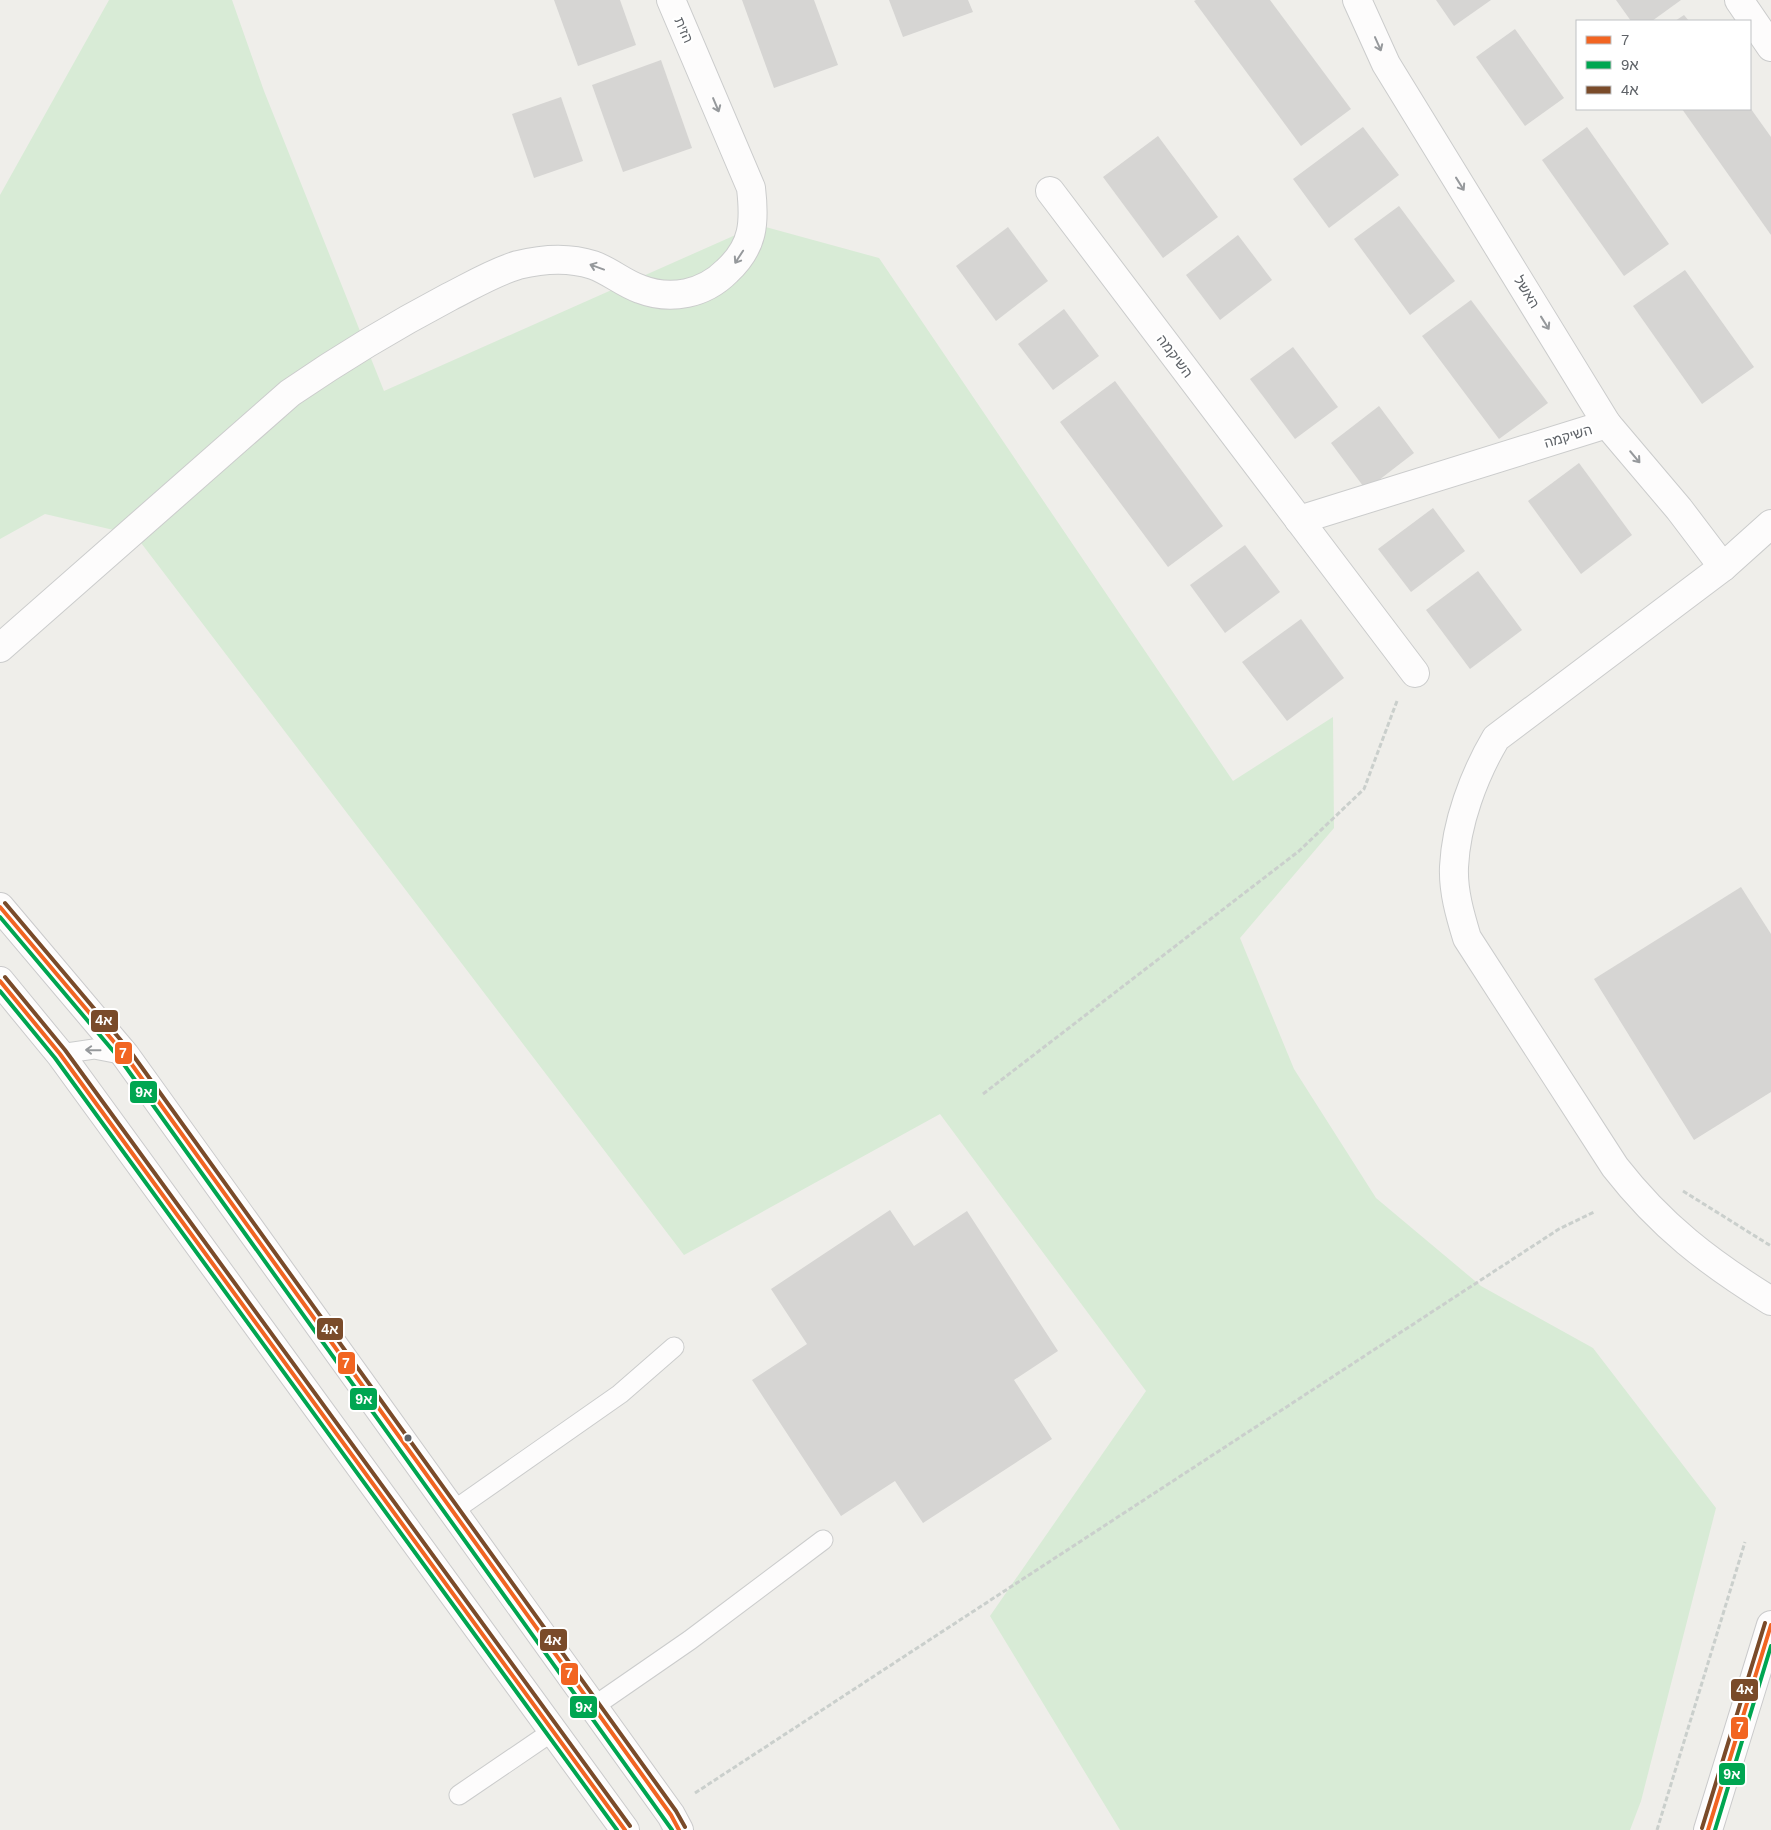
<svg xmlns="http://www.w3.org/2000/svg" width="1771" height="1830" font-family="Arial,Heebo,sans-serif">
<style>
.green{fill:#d8ebd6}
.building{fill:#d6d5d3}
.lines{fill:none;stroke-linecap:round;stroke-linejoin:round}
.service-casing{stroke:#cbcccc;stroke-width:21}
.minor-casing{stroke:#cbcccc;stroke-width:30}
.secondary-casing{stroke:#cacacb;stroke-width:30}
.path{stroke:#cacfcc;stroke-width:3;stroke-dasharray:5 2.5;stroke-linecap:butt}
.service{stroke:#fdfcfc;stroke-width:19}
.minor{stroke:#fdfcfc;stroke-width:28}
.secondary{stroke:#fdfcfc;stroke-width:28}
.bus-1-casing{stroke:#fff;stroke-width:8}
.bus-2-casing{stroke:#fff;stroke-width:8}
.bus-3-casing{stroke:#fff;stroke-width:8}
.bus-1{stroke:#f26522;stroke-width:4}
.bus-2{stroke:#00a651;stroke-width:4}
.bus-3{stroke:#7a4b2a;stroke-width:4}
.oneway{stroke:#96999c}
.bus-dot{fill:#5f6368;stroke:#fff;stroke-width:2}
.labels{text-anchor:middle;stroke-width:4.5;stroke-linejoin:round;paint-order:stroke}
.street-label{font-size:14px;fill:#5f6368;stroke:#fff}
.line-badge{stroke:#fff;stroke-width:2}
.badge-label{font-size:14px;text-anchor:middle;font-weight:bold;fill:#fff}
</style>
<rect width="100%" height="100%" fill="#efeeea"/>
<polygon class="green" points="109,0 232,0 264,91 384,391 758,225 879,258 1233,781 1333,717 1334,828 1240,938 1294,1069 1376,1198 1481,1286 1593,1348 1716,1508 1641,1801 1630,1830 1120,1830 990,1616 1146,1391 940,1114 684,1255 135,535 45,514 0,539 0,195"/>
<g class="building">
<polygon points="554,0 620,0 636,45 578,66"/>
<polygon points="742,0 814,0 838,65 774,88"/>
<polygon points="889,0 968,0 973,12 903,37"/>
<polygon points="1196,0 1270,0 1351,109 1301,146 1194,1"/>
<polygon points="1436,0 1491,0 1454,26"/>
<polygon points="1616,0 1681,0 1652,21 1631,21"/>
<polygon points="1684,15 1689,21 1675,21"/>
<polygon points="1515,29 1564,98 1525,126 1476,57"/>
<polygon points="661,60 692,148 623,172 592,85"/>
<polygon points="561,97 583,161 534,178 512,114"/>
<polygon points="1682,109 1751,109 1771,137 1771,235"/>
<polygon points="1363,127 1399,175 1329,228 1293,179"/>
<polygon points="1587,127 1669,244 1624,276 1542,160"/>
<polygon points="1158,136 1218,217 1163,258 1103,177"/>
<polygon points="1399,206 1455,281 1410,315 1354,239"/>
<polygon points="1008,227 1048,281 996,321 956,266"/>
<polygon points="1238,235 1272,280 1220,320 1186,275"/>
<polygon points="1685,270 1754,367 1702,404 1633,306"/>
<polygon points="1471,300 1548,403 1499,439 1422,336"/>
<polygon points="1064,309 1099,356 1053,390 1018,344"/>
<polygon points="1293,347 1338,407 1295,439 1250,379"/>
<polygon points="1115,381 1223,526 1168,567 1060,422"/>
<polygon points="1379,406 1414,453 1366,490 1331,443"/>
<polygon points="1579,463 1632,535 1581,574 1528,501"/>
<polygon points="1433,508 1465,551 1411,592 1378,549"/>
<polygon points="1245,545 1280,592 1225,633 1190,585"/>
<polygon points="1478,571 1522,630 1470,669 1426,610"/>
<polygon points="1301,619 1344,678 1287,721 1242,662"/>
<polygon points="1741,887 1771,934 1771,1092 1694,1140 1594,979"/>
<polygon points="890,1210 914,1246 967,1211 1058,1351 1014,1380 1052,1439 923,1523 895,1481 841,1516 752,1380 807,1344 771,1289"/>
</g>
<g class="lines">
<g class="service-casing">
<g id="service">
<polyline points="60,1054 94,1049 125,1055"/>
<polyline points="453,1511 620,1394 674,1347"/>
<polyline points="593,1707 690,1640 823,1540"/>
<polyline points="459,1795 553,1731"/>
</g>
</g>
<g class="minor-casing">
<g id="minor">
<polyline points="1357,0 1386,64 1607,424 1679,509 1723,567"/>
<polyline points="1739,0 1771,47"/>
<polyline points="1050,191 1415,673"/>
<polyline points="1299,520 1607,424"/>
<path d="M1771,524L1723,567L1496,738C1474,775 1456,823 1454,867C1453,891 1460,915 1467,938L1615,1167C1661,1226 1708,1262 1771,1301"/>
<path d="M0,648L290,393C341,358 394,326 449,297C471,286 494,272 518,265C542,259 569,257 593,265C610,271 623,283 640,289C671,301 704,294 727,271C754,246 755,222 751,188L671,0"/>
</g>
</g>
<g class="secondary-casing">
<g id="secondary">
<polyline points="0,907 125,1055 671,1815 679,1830"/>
<polyline points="0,981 60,1054 625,1830"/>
<polyline points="1708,1830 1771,1625"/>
</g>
</g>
<g class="path">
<polyline points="983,1094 1299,851 1364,789 1397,701"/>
<polyline points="1683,1191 1771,1246"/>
<polyline points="695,1793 1559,1229 1594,1212"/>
<polyline points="1657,1830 1745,1542"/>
</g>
<use href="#service" class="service"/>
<use href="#minor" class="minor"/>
<use href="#secondary" class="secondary"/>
<g class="bus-1-casing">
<g id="bus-1">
<polyline points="0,907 125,1055 671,1815 679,1830"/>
<polyline points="0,981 60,1054 625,1830"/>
<polyline points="1708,1830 1771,1625"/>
</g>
</g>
<g class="bus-2-casing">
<g id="bus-2">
<polyline points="0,917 120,1059 672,1830"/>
<polyline points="0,991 55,1058 617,1830"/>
<polyline points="1715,1830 1771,1646"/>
</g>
</g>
<g class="bus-3-casing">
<g id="bus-3">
<polyline points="5,903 130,1051 676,1811 685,1827"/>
<polyline points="5,977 65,1050 630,1826"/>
<polyline points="1702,1828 1765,1623"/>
</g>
</g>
<use href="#bus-1" class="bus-1"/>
<use href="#bus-2" class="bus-2"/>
<use href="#bus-3" class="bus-3"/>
</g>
<defs><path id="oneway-shaft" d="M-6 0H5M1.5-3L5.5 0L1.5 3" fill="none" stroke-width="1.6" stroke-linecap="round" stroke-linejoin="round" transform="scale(1.25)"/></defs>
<g class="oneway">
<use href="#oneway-shaft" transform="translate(1378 44) rotate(66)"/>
<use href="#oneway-shaft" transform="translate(716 105) rotate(67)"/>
<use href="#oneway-shaft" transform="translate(1460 184) rotate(58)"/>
<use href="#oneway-shaft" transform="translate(739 257) rotate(123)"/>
<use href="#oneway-shaft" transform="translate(597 267) rotate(-160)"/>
<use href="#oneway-shaft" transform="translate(1545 323) rotate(58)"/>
<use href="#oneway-shaft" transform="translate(1635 457) rotate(50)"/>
<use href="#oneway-shaft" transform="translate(93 1050) rotate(-179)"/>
</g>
<circle class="bus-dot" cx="408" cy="1438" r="4.5"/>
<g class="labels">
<g class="street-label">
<text transform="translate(684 30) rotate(66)" y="5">הזית</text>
<text transform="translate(1527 292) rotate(58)" y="5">האשל</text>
<text transform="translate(1175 356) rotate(53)" y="5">השיקמה</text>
<text transform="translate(1568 436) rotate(-17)" y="5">השיקמה</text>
</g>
</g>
<g class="line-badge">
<rect x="90" y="1009" width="29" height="24" rx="5" fill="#7a4b2a"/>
<rect x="114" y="1041" width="19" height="24" rx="5" fill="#f26522"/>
<rect x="129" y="1080" width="29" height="24" rx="5" fill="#00a651"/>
<rect x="316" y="1317" width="28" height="24" rx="5" fill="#7a4b2a"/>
<rect x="337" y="1351" width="19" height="24" rx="5" fill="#f26522"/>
<rect x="349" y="1387" width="29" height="24" rx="5" fill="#00a651"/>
<rect x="539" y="1628" width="29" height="24" rx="5" fill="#7a4b2a"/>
<rect x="560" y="1662" width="19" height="24" rx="5" fill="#f26522"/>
<rect x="1730" y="1678" width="29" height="24" rx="5" fill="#7a4b2a"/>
<rect x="569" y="1695" width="29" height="24" rx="5" fill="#00a651"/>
<rect x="1730" y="1716" width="19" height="24" rx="5" fill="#f26522"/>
<rect x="1718" y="1762" width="28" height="24" rx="5" fill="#00a651"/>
</g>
<g class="badge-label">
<text x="104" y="1025">4א</text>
<text x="123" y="1058">7</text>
<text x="144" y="1097">9א</text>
<text x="330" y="1334">4א</text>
<text x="346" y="1368">7</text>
<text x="364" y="1404">9א</text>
<text x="553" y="1645">4א</text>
<text x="569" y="1678">7</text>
<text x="1745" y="1694">4א</text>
<text x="584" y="1712">9א</text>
<text x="1740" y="1732">7</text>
<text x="1732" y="1779">9א</text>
</g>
<rect x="1576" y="20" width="175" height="90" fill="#ffffff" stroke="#bfc1c3"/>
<rect x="1586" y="36" width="25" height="8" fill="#f26522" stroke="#bfc1c3"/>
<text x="1621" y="45" font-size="15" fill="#5f6368">7</text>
<rect x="1586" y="61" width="25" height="8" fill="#00a651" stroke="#bfc1c3"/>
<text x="1621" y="70" font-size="15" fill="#5f6368">9א</text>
<rect x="1586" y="86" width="25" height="8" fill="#7a4b2a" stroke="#bfc1c3"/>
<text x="1621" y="95" font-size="15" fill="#5f6368">4א</text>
</svg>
